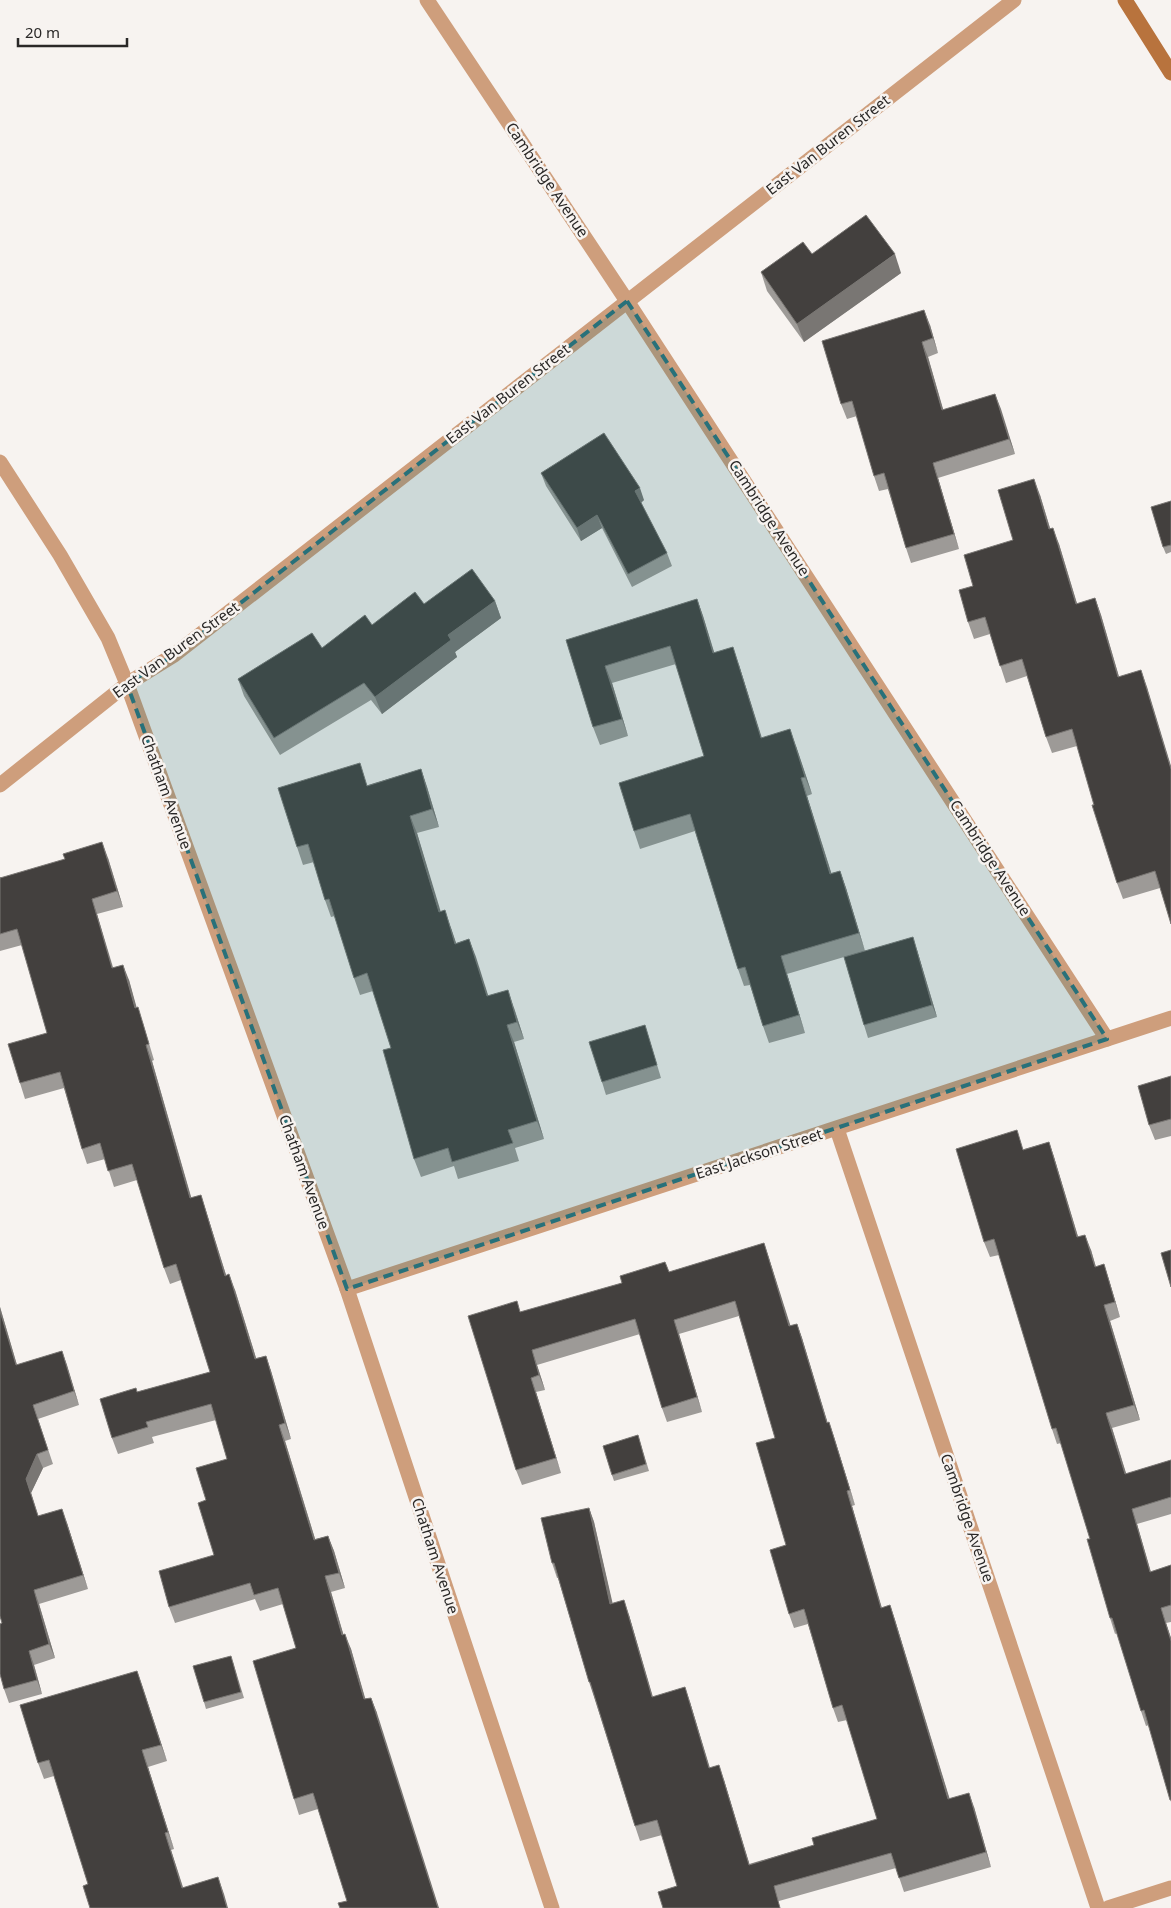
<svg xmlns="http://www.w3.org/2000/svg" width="1171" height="1908" font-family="'Noto Sans',sans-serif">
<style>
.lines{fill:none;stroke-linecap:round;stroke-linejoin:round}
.street{stroke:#ce9e7c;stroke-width:15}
.secondary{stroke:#b8733d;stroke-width:15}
.wall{fill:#9d9a97}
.shaded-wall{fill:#797673}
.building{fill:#43403e;stroke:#797673}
.marked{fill:#28717a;fill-opacity:0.2;stroke:#28717a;stroke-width:4;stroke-dasharray:10 6;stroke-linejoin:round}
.labels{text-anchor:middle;stroke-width:5;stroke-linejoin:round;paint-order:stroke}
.street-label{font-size:15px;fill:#2a2827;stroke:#f7f3f0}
</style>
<rect width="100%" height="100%" fill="#f7f3f0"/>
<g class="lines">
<g class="street">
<polyline points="427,0 627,301 1107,1039"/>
<polyline points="0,462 60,555 108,638 127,684 347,1289 552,1908"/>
<polyline points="0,785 127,684 174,655 1014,0"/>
<polyline points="837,1129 1098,1908"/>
<polyline points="347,1289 1171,1018"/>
<polyline points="1108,1908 1171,1888"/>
</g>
<polyline class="secondary" points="1125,0 1171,73"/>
</g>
<g class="wall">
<polygon points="812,254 901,273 804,342 767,291 761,272"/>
<polygon points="930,325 938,353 928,357 943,410 995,394 1015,454 938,478 959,549 911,563 906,548 888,489 879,491 874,476 857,416 847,419 841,404"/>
<polygon points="541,473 644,500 641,503 667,553 672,566 632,587 602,528 581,541 546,486"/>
<polygon points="1040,495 1050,528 1059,544 1077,604 1095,598 1101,615 1119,677 1147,687 1160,888 1123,899 1117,883 1077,746 1052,753 1046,737 1027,676 1006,683 990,634 974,639 968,622 1013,540"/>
<polygon points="1171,501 1171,552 1166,554 1163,547"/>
<polygon points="697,599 703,616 714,653 739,665 762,738 796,746 812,794 807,796 831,873 840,871 846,888 865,951 917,950 937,1017 868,1038 864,1025 844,957 787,974 805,1033 769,1043 763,1026 750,985 744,986 738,969 695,831 640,849 634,831 704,756 676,664 612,683 628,736 600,745 593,727 566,640"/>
<polygon points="495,601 501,618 455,652 457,657 382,714 371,700 280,755 244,696 238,679 322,648 372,625 424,604"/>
<polygon points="421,769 427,787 439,827 417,833 440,912 451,928 456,943 469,939 488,996 514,1008 524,1039 514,1042 544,1139 515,1148 519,1161 458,1179 454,1166 421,1177 414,1159 391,1048 373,991 360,995 354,978 335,916 331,917 325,900 314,862 303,865 297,847 368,785"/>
<polygon points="108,858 123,907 97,914 113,967 129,980 136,1007 143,1023 154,1060 152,1061 191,1198 201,1195 226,1275 235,1290 256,1358 266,1356 271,1371 291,1439 285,1441 315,1539 328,1536 334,1551 345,1588 331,1592 343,1634 351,1649 365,1699 371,1698 377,1713 347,1901 318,1809 299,1815 294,1799 296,1648 283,1604 260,1611 255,1599 175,1623 169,1607 214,1555 206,1500 227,1459 216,1420 152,1437 154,1443 118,1454 112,1438 137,1392 210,1372 181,1280 170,1284 164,1268 137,1180 114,1187 105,1159 87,1164 82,1149 64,1088 25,1099 20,1083 47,1033 22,945 0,951 0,877 0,878"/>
<polygon points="645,1025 661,1078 606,1095 602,1082"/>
<polygon points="1171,1076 1171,1136 1155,1140 1149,1125"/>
<polygon points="1049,1142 1054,1157 1078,1237 1091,1250 1096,1267 1104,1264 1109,1280 1120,1317 1110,1321 1140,1420 1112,1428 1126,1474 1171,1460 1171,1514 1137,1524 1151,1572 1171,1565 1171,1622 1166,1623 1171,1638 1171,1802 1149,1725 1146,1726 1141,1711 1117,1633 1115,1634 1110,1618 1090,1539 1061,1443 1057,1444 1052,1429 999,1255 990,1257 984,1242 1024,1149"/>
<polygon points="764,1243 790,1326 797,1324 802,1338 827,1422 829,1422 834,1437 855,1505 852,1506 882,1608 890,1605 895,1620 949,1798 974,1807 991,1867 904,1892 896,1868 779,1901 677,1886 662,1835 640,1841 635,1826 594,1697 589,1682 558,1578 557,1578 552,1563 589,1508 594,1522 612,1603 629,1615 653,1697 690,1702 710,1768 724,1780 749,1864 814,1845 877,1819 847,1720 838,1722 833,1708 808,1624 794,1628 789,1614 786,1545 775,1438 739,1316 679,1334 702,1412 667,1422 662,1408 640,1334 537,1365 545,1390 536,1392 561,1473 522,1485 516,1470 521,1312 622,1283 665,1262 669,1272"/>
<polygon points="0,1307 17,1365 62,1351 79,1405 38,1419 53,1464 43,1468 31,1493 38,1516 67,1523 88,1589 39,1604 55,1658 34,1665 42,1694 9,1703 4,1689 2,1623 0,1616"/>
<polygon points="638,1435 649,1471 614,1481 612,1475"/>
<polygon points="233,1662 244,1698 206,1709 204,1702"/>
<polygon points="137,1671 167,1761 148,1767 174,1849 171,1850 183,1887 224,1894 88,1884 54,1776 44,1779 38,1763"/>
</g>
<g class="shaded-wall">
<polygon points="895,254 901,273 804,342 797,324"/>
<polygon points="924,310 930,325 938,353 933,338"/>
<polygon points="922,342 928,357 948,426 942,410"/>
<polygon points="995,394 1001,409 1015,454 1009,439"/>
<polygon points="933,463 938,478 959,549 954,534"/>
<polygon points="1034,479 1040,495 1055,545 1049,529"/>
<polygon points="640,488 644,500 639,504 635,491"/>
<polygon points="597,515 602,528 581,541 577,528"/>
<polygon points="1053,528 1059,544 1082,620 1076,604"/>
<polygon points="1095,598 1101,615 1124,694 1118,677"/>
<polygon points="697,599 703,616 720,671 713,653"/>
<polygon points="495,601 501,618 455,652 457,657 382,714 375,697 448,635"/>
<polygon points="733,647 739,665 767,756 761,738"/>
<polygon points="605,666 612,683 628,736 622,719"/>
<polygon points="1141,670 1147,687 1171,766 1171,769"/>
<polygon points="790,729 796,746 812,794 805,777"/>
<polygon points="421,769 427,787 439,827 432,809"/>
<polygon points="801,778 807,796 837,891 830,874"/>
<polygon points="410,816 417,833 446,929 439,912"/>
<polygon points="102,842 108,858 123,907 117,891"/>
<polygon points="840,871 846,888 865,951 859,933"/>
<polygon points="92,899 97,914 117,983 112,968"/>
<polygon points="445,910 462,961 455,944"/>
<polygon points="913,937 917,950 937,1017 932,1005"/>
<polygon points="469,939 476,957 494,1014 487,996"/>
<polygon points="781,956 787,974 805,1033 799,1015"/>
<polygon points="123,965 129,980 141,1023 135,1008"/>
<polygon points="508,990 514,1008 524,1039 517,1022"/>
<polygon points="507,1025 514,1042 544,1139 537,1121"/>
<polygon points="146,1045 152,1061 196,1214 190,1198"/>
<polygon points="1049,1142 1054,1157 1083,1253 1077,1237"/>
<polygon points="201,1195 231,1291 225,1276"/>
<polygon points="1085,1235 1091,1250 1100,1282 1095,1267"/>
<polygon points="764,1243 769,1258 795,1340 789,1326"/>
<polygon points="1104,1264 1109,1280 1120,1317 1115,1302"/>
<polygon points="229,1274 235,1290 261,1374 255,1359"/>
<polygon points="1104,1305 1110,1321 1140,1420 1134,1405"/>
<polygon points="0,1307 21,1379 16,1365 0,1311"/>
<polygon points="674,1320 679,1334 702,1412 697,1397"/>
<polygon points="797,1324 802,1338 832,1437 827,1423"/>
<polygon points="532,1350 537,1365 545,1390 539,1375"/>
<polygon points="62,1351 67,1365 79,1405 74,1391"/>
<polygon points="266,1356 271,1371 291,1439 285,1423"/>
<polygon points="531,1378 536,1392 561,1473 556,1458"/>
<polygon points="1106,1413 1112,1428 1131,1489 1125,1474"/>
<polygon points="829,1422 834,1437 855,1505 850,1490"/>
<polygon points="279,1425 285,1441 320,1555 314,1540"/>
<polygon points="37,1454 43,1468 31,1493 43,1530 26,1479"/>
<polygon points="847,1491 852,1506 886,1623 881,1608"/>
<polygon points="589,1508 594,1522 616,1618 610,1604"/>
<polygon points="62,1509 67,1523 88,1589 83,1575"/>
<polygon points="1132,1509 1137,1524 1155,1587 1150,1572"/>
<polygon points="328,1536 334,1551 345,1588 339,1573"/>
<polygon points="325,1576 331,1592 348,1650 342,1635"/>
<polygon points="34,1590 39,1604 55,1658 49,1644"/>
<polygon points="624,1600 629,1615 657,1712 652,1697"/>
<polygon points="890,1605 895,1620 954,1813 948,1799"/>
<polygon points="1161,1608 1171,1638 1171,1641"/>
<polygon points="345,1634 351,1649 370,1715 364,1699"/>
<polygon points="29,1651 34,1665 42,1694 37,1680"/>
<polygon points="137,1671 143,1688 167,1761 161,1745"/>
<polygon points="685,1687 690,1702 714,1783 709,1768"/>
<polygon points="371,1698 377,1713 439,1908 438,1908"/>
<polygon points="142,1750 148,1767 174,1849 168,1832"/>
<polygon points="719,1765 724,1780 754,1879 749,1865"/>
<polygon points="969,1793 974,1807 991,1867 986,1852"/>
<polygon points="165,1833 171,1850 188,1904 182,1888"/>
<polygon points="218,1877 224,1894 228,1908 227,1908"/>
</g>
<g class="building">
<polygon points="866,215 895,254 797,324 761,272 803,242 812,254"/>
<polygon points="924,310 933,338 922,342 942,410 995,394 1009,439 933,463 954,534 906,548 884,473 874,476 852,401 841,404 822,341"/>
<polygon points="604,433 640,488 635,491 667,553 628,574 597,515 577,528 541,473"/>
<polygon points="1034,479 1049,529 1053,528 1076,604 1095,598 1118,677 1141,670 1171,769 1171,924 1155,871 1117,883 1092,805 1094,805 1072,729 1046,737 1022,659 1000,666 985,617 968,622 959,590 973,586 964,555 1013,540 998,490"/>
<polygon points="1171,501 1171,545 1163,547 1151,507"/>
<polygon points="472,569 495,601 448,635 451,640 375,697 364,683 274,738 238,679 312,633 322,648 365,615 372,625 415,592 424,604"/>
<polygon points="697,599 713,653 733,647 761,738 790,729 805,777 801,778 830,874 840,871 859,933 781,956 799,1015 763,1026 745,967 738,969 690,814 634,831 619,783 704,756 670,646 605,666 622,719 593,727 566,640"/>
<polygon points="360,763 367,786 421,769 432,809 410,816 439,912 445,910 455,944 469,939 487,996 508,990 517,1022 507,1025 537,1121 508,1130 513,1143 452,1162 448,1148 414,1159 383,1050 391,1048 367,973 354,978 329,899 325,900 308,844 297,847 278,788"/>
<polygon points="102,842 117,891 92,899 112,968 123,965 135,1008 138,1007 149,1044 146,1045 190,1198 201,1195 225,1276 229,1274 255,1359 266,1356 285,1423 279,1425 314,1540 328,1536 339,1573 325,1576 342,1635 345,1634 364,1699 371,1698 438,1908 340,1908 338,1903 347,1901 313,1793 294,1799 253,1661 296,1648 278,1588 254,1595 250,1583 169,1607 159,1571 214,1555 198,1503 206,1500 196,1468 227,1459 211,1404 146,1422 148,1427 112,1438 100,1399 136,1388 137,1392 210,1372 176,1264 164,1268 132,1164 108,1171 100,1143 82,1149 60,1072 20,1083 8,1044 47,1033 17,929 0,934 0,877 0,878 65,859 63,854"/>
<polygon points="913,937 932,1005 864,1025 844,957"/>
<polygon points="645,1025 657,1065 602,1082 589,1042"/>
<polygon points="1171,1076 1171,1119 1149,1125 1138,1086"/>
<polygon points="1017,1130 1023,1150 1049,1142 1077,1237 1085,1235 1095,1267 1104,1264 1115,1302 1104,1305 1134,1405 1106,1413 1125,1474 1171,1460 1171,1497 1132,1509 1150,1572 1171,1565 1171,1605 1161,1608 1171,1641 1171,1800 1170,1800 1144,1710 1141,1711 1112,1618 1110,1618 1087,1539 1090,1539 1056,1428 1052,1429 994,1239 984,1242 956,1149"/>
<polygon points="764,1243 789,1326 797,1324 827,1423 829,1422 850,1490 847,1491 881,1608 890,1605 948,1799 969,1793 986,1852 899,1878 891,1853 774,1886 780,1908 663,1908 658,1892 677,1886 657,1820 635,1826 590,1682 589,1682 554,1563 552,1563 541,1518 589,1508 610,1604 624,1600 652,1697 685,1687 709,1768 719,1765 749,1865 814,1845 812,1838 877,1819 842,1705 833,1708 804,1609 789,1614 770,1550 786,1545 756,1443 775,1438 735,1301 674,1320 697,1397 662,1408 635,1319 532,1350 539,1375 531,1378 556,1458 516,1470 468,1316 517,1301 520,1312 622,1283 620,1276 665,1262 669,1272"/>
<polygon points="1171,1250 1171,1287 1161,1253"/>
<polygon points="0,1311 16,1365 62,1351 74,1391 33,1405 48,1450 37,1454 26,1479 38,1516 62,1509 83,1575 34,1590 49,1644 29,1651 37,1680 4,1689 0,1674 0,1624 2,1623 0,1616"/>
<polygon points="638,1435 646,1464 612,1475 603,1446"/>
<polygon points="231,1656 241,1692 204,1702 193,1666"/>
<polygon points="137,1671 161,1745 142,1750 168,1832 165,1833 182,1888 218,1877 227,1908 90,1908 83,1886 88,1884 49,1760 38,1763 20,1705"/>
</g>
<path class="marked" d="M627,301L1107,1039L347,1289L127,684L174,655Z"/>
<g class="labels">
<g class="street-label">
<text transform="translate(828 145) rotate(-38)" y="5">East Van Buren Street</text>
<text transform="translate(547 180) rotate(56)" y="5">Cambridge Avenue</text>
<text transform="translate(508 394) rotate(-38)" y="5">East Van Buren Street</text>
<text transform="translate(769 518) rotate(57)" y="5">Cambridge Avenue</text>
<text transform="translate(176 650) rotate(-36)" y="5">East Van Buren Street</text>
<text transform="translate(166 792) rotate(70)" y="5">Chatham Avenue</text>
<text transform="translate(990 858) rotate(57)" y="5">Cambridge Avenue</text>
<text transform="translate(759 1154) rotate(-18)" y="5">East Jackson Street</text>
<text transform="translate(304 1172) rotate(70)" y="5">Chatham Avenue</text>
<text transform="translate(967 1518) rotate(71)" y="5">Cambridge Avenue</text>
<text transform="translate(435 1556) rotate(72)" y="5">Chatham Avenue</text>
</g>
</g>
<path d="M18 38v8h109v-8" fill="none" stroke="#2a2827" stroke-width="2.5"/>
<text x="25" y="38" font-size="15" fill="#2a2827" stroke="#f7f3f0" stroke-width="4" paint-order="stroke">20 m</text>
</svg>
